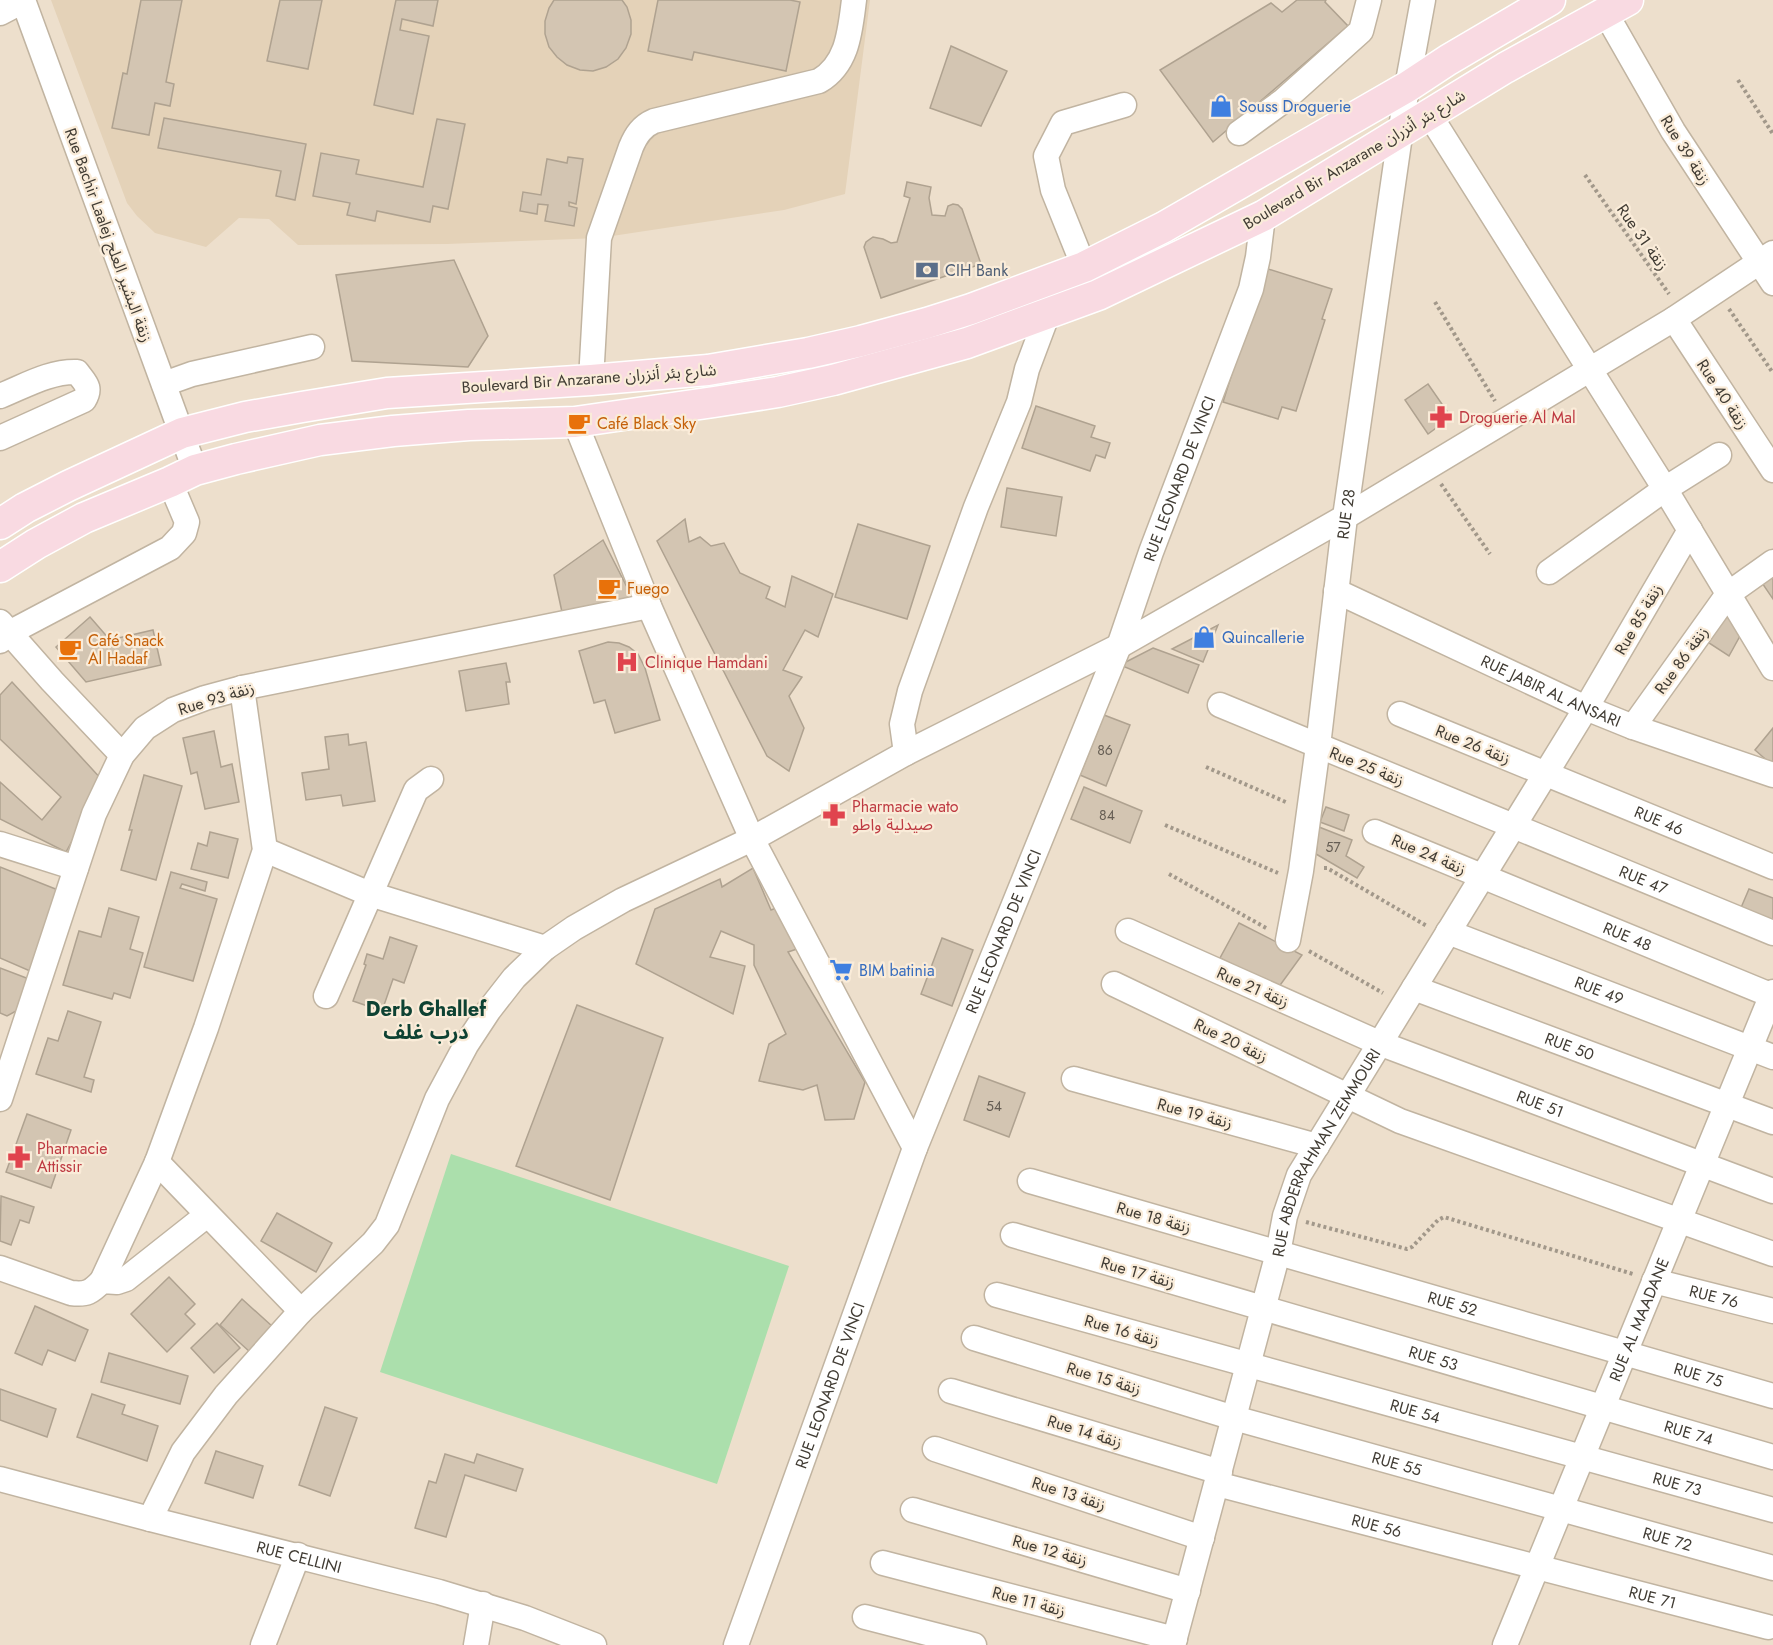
<svg xmlns="http://www.w3.org/2000/svg" width="1773" height="1645" font-family="Jost,'Noto Sans Arabic',sans-serif">
<style>
.built{fill:#e4d2b8}
.green{fill:#abdfac}
.building{fill:#d3c5b2;stroke:#afa290;stroke-width:1.5}
.lines{fill:none;stroke-linecap:round;stroke-linejoin:round}
.minor-casing{stroke:#c1b4a1;stroke-width:27}
.major-casing{stroke:#fff;stroke-width:33}
.path{stroke:#a2988a;stroke-width:4;stroke-dasharray:3 3;stroke-linecap:butt}
.minor{stroke:#fff;stroke-width:24}
.major{stroke:#f9dae2;stroke-width:30}
.labels{text-anchor:middle;stroke-width:4.5;stroke-linejoin:round;paint-order:stroke}
.number-label{font-size:14px;fill:#665e54}
.shop-label{font-size:16px;fill:#366cbe;stroke:#faecd9;text-anchor:start}
.street-label{font-size:16px;fill:#413c34;stroke:#faecd9}
.service-label{font-size:16px;fill:#4e5e75;stroke:#faecd9;text-anchor:start}
.health-label{font-size:16px;fill:#be3a42;stroke:#faecd9;text-anchor:start}
.food-label{font-size:16px;fill:#c56008;stroke:#faecd9;text-anchor:start}
.quarter-label{font-size:20px;font-weight:bold;fill:#0e4233;stroke:#faecd9}
</style>
<rect width="100%" height="100%" fill="#eddfcc"/>
<polygon class="built" points="51,0 870,0 845,194 784,210 599,238 447,244 298,245 269,219 239,218 206,247 155,233 137,216 127,203"/>
<polygon class="green" points="451,1154 789,1266 717,1484 380,1372"/>
<g class="building">
<polygon points="141,0 182,0 166,82 174,84 170,106 155,103 149,135 112,128 123,73 127,74"/>
<polygon points="280,0 322,0 308,69 267,61"/>
<polygon points="396,0 438,0 433,26 402,19 400,30 429,36 413,114 374,105"/>
<polygon points="554,0 622,0 627,7 631,20 631,34 626,48 618,59 606,67 593,71 580,70 567,65 557,57 549,47 545,34 545,21 549,8"/>
<polygon points="658,0 790,0 800,2 786,71 694,52 692,60 648,51"/>
<polygon points="1297,0 1326,0 1325,2 1348,26 1213,142 1160,70 1271,3 1282,12"/>
<polygon points="951,46 1007,71 981,126 930,108"/>
<polygon points="164,118 306,144 295,200 276,196 281,171 158,148"/>
<polygon points="437,119 465,124 448,209 433,206 430,222 377,211 375,221 347,215 350,203 313,196 321,153 359,160 356,174 423,187"/>
<polygon points="568,157 583,159 576,204 569,202 569,206 577,208 574,226 545,221 548,205 538,204 537,214 520,211 523,192 541,195 547,159 567,163"/>
<polygon points="907,182 931,187 929,198 932,215 945,216 948,206 953,204 958,205 962,209 981,264 881,298 864,247 866,242 873,237 883,239 891,243 897,242 910,198 904,196"/>
<polygon points="454,260 488,336 468,367 352,361 336,275"/>
<polygon points="1265,268 1332,289 1322,319 1325,320 1296,411 1282,407 1278,419 1223,402"/>
<polygon points="1428,384 1451,417 1428,434 1405,400"/>
<polygon points="1036,406 1095,426 1091,437 1110,443 1105,458 1096,455 1090,471 1022,448"/>
<polygon points="1007,488 1062,497 1056,536 1001,527"/>
<polygon points="685,519 689,542 700,537 711,546 724,543 740,573 770,587 766,598 785,607 792,576 833,594 818,637 805,630 783,670 802,677 789,696 804,728 789,771 767,756 657,541"/>
<polygon points="858,524 930,546 907,619 835,597"/>
<polygon points="603,540 632,597 562,612 554,575"/>
<polygon points="1773,571 1773,599 1760,580"/>
<polygon points="1726,609 1740,636 1729,656 1706,641"/>
<polygon points="90,617 110,640 153,630 161,665 86,682 56,647"/>
<polygon points="1218,625 1203,662 1172,649"/>
<polygon points="608,642 619,643 629,647 638,654 645,668 660,720 615,733 605,700 594,703 579,651"/>
<polygon points="1153,648 1199,665 1188,693 1120,665"/>
<polygon points="506,663 510,682 506,682 509,704 466,711 459,671"/>
<polygon points="12,682 104,782 66,852 0,819 0,782 42,820 61,797 0,739 0,695"/>
<polygon points="1104,715 1130,725 1106,786 1080,775"/>
<polygon points="1773,728 1773,762 1771,764 1755,750"/>
<polygon points="214,731 221,767 232,764 239,802 205,809 197,772 191,774 183,738"/>
<polygon points="348,734 349,745 366,742 375,801 343,806 341,795 306,800 302,773 329,769 325,737"/>
<polygon points="144,775 182,786 156,880 121,870 132,830 129,830"/>
<polygon points="1084,787 1142,811 1130,843 1071,819"/>
<polygon points="1326,807 1349,815 1344,831 1320,822"/>
<polygon points="1319,827 1352,840 1346,856 1364,867 1357,878 1316,854"/>
<polygon points="210,832 238,839 228,878 191,869 198,843 207,846"/>
<polygon points="0,867 58,890 30,971 0,958"/>
<polygon points="753,868 771,910 784,905 800,948 788,952 865,1082 854,1119 825,1120 817,1085 803,1090 759,1081 769,1044 786,1034 754,965 754,945 721,931 710,957 745,966 733,1014 636,964 655,909 720,879 722,887"/>
<polygon points="171,872 207,882 205,891 182,884 180,888 217,899 193,981 144,967"/>
<polygon points="1749,889 1773,898 1773,923 1740,910"/>
<polygon points="109,908 139,917 130,949 143,953 130,998 114,993 112,999 63,985 79,931 101,937"/>
<polygon points="1239,923 1302,955 1278,988 1220,958"/>
<polygon points="390,937 417,946 404,983 393,979 382,1011 353,1001 366,965 364,964 367,954 383,959"/>
<polygon points="942,938 973,950 952,1006 921,994"/>
<polygon points="0,968 29,979 18,1010 7,1016 0,1013"/>
<polygon points="577,1005 663,1038 610,1200 516,1166"/>
<polygon points="68,1011 101,1022 84,1077 94,1080 91,1092 36,1074 48,1038 58,1041"/>
<polygon points="979,1076 1025,1093 1009,1137 964,1120"/>
<polygon points="27,1114 71,1130 51,1188 6,1172"/>
<polygon points="1,1196 34,1207 29,1223 20,1220 11,1245 0,1241"/>
<polygon points="277,1213 332,1243 316,1272 261,1241"/>
<polygon points="169,1277 195,1304 185,1314 195,1324 167,1352 131,1314"/>
<polygon points="242,1299 273,1327 250,1352 220,1325"/>
<polygon points="35,1306 88,1330 75,1361 48,1350 42,1365 15,1353"/>
<polygon points="217,1323 240,1348 214,1373 191,1348"/>
<polygon points="109,1353 188,1376 180,1404 101,1382"/>
<polygon points="0,1389 56,1409 47,1437 0,1420"/>
<polygon points="92,1394 125,1405 122,1414 158,1426 147,1461 77,1437"/>
<polygon points="325,1407 357,1418 330,1496 299,1485"/>
<polygon points="216,1451 263,1466 253,1498 205,1483"/>
<polygon points="445,1454 474,1463 477,1454 523,1469 516,1491 465,1475 446,1537 415,1528 429,1481 436,1483"/>
</g>
<g class="lines">
<g class="minor-casing">
<g id="minor">
<polyline points="23,0 195,470"/>
<polyline points="1605,12 1673,131 1773,283"/>
<polyline points="0,13 23,1"/>
<polyline points="1429,114 1665,489 1773,668"/>
<polyline points="1239,133 1283,101 1361,31 1369,0"/>
<polyline points="1084,267 1053,190 1046,156 1063,123 1124,105"/>
<polyline points="1674,319 1773,470"/>
<path d="M591,380L599,238L631,147C636,135 642,126 654,121L819,81C848,64 850,31 854,0"/>
<polyline points="164,384 192,374 312,347"/>
<path d="M0,396C25,386 50,371 77,372C85,383 92,387 84,400L0,438"/>
<polyline points="575,422 649,606 752,839 915,1148"/>
<polyline points="1549,572 1665,489 1719,455"/>
<path id="s1" d="M1336,591L1586,708L1633,727L1773,775"/>
<polyline points="0,622 52,681 122,755"/>
<polyline points="0,641 9,633 170,548 184,533 187,522 170,482"/>
<path id="s2" d="M1220,705L1773,933"/>
<path id="s3" d="M1400,714L1773,867"/>
<polyline points="1633,727 1728,594 1773,562"/>
<polyline points="906,753 902,724 910,691 976,507 1019,402 1027,369 1048,313 1055,279"/>
<path id="s4" d="M1375,832L1773,996"/>
<polyline points="0,844 76,868"/>
<polyline points="265,850 370,894 545,948"/>
<path id="s5" d="M1128,931L1379,1043L1773,1191"/>
<path id="s6" d="M1448,932L1773,1057"/>
<path id="s7" d="M1288,940L1301,871L1318,746L1345,517L1407,87L1423,0"/>
<polyline points="1114,984 1400,1121 1773,1254"/>
<path id="s8" d="M1414,988L1773,1122"/>
<polyline points="326,996 416,790 431,779"/>
<polyline points="1074,1079 1317,1146"/>
<polyline points="0,1099 94,814 122,755 145,728 173,710 205,698 242,688 649,606"/>
<polyline points="157,1162 301,1311"/>
<path id="s9" d="M1030,1181L1773,1396"/>
<path id="s10" d="M1013,1235L1773,1457"/>
<path d="M0,1268L71,1293C87,1295 91,1292 102,1281L117,1282L126,1279L207,1215"/>
<polyline points="102,1281 157,1162 206,1028 265,850 242,688"/>
<path id="s11" d="M1654,1281L1773,1311"/>
<path id="s12" d="M997,1295L1773,1510"/>
<path id="s13" d="M974,1338L1234,1418L1773,1568"/>
<polyline points="951,1391 1220,1472"/>
<polyline points="935,1449 1202,1538"/>
<path id="s14" d="M0,1479L150,1519L439,1592L525,1618L594,1645"/>
<path id="s15" d="M1217,1484L1768,1627"/>
<polyline points="913,1510 1188,1591"/>
<polyline points="150,1519 183,1452 226,1395 301,1311 373,1243 387,1225 437,1099 466,1045 489,1010 514,978 545,948 574,928 623,900 752,839 906,753 1119,646 1345,517 1589,370 1674,319 1773,253"/>
<polyline points="883,1563 1175,1639"/>
<polyline points="865,1617 974,1645"/>
<polyline points="263,1645 298,1555"/>
<polyline points="476,1645 483,1604"/>
<path id="s16" d="M736,1645L915,1148L1119,646L1151,552L1251,289L1258,257L1263,216"/>
<path id="s17" d="M1173,1645L1278,1253L1285,1216L1299,1175L1586,708L1690,530"/>
<path id="s18" d="M1505,1645L1773,992"/>
</g>
</g>
<g class="major-casing">
<g id="major">
<polyline points="0,524 25,508 68,486 182,433 245,417 302,407 387,393 591,380 708,370 808,353 861,341 927,323 971,309 1084,267 1164,227 1407,87 1448,60 1550,0"/>
<polyline points="0,567 36,544 84,518 170,482 195,470 236,459 320,440 393,431 469,425 575,422 714,402 778,392 833,380 967,343 1098,295 1263,216 1505,68 1628,0"/>
</g>
</g>
<g class="path">
<polyline points="1738,80 1773,134"/>
<polyline points="1585,175 1669,294"/>
<polyline points="1435,302 1495,401"/>
<polyline points="1729,309 1773,373"/>
<polyline points="1441,484 1490,554"/>
<polyline points="1206,767 1288,803"/>
<polyline points="1165,825 1278,873"/>
<polyline points="1324,868 1327,868 1427,926"/>
<polyline points="1169,874 1268,929"/>
<polyline points="1309,951 1383,993"/>
<polyline points="1306,1222 1407,1249 1412,1247 1438,1220 1444,1217 1633,1274"/>
</g>
<use href="#minor" class="minor"/>
<use href="#major" class="major"/>
</g>
<defs>
<g id="shop-bare" transform="scale(1.8)"><path d="M-5-2.5h2.3a2.7 3.5 0 0 1 5.4 0H5L5.5 6h-11ZM-1.5-2.5h3a1.5 2.3 0 0 0-3 0Z" fill="#3f7fe0" stroke="#faecd9" stroke-width="2.5" paint-order="stroke"/></g>
<g id="bank-bare" transform="scale(1.8)"><path d="M-6-4H6V4H-6ZM0-2.3a2.3 2.3 0 1 0 0 4.6a2.3 2.3 0 1 0 0-4.6Z" fill="#5c6f8a" stroke="#faecd9" stroke-width="2.5" paint-order="stroke"/></g>
<g id="pharmacy-bare" transform="scale(1.8)"><path d="M-2-6h4v4h4v4h-4v4h-4v-4h-4v-4h4Z" fill="#e0444e" stroke="#faecd9" stroke-width="2.5" paint-order="stroke"/></g>
<g id="cafe-bare" transform="scale(1.8)"><path d="M-5.5-4.5H6V0H3Q3 3.5 0 3.5H-2.5Q-5.5 3.5-5.5 0ZM3-3.2v2h1.7v-2ZM-6 4.5H4V6H-6Z" fill="#e8710a" stroke="#faecd9" stroke-width="2.5" paint-order="stroke"/></g>
<g id="hospital-bare" transform="scale(1.8)"><path d="M-5-5h3v3.5h4V-5h3V5h-3V1.5h-4V5h-3Z" fill="#e0444e" stroke="#faecd9" stroke-width="2.5" paint-order="stroke"/></g>
<g id="supermarket-bare" transform="scale(1.8)"><path d="M-6-5.5h2.5l.6 2H6L4.5 2H-2.5L-4.4-4H-6ZM-1.5 3.2a1.3 1.3 0 1 0 .1 0ZM3 3.2a1.3 1.3 0 1 0 .1 0Z" fill="#3f7fe0" stroke="#faecd9" stroke-width="2.5" paint-order="stroke"/></g>
</defs>
<g fill-rule="evenodd">
<use href="#shop-bare" x="1221" y="106"/>
<use href="#bank-bare" x="927" y="270"/>
<use href="#pharmacy-bare" x="1441" y="417"/>
<use href="#cafe-bare" x="579" y="423"/>
<use href="#cafe-bare" x="609" y="588"/>
<use href="#shop-bare" x="1204" y="637"/>
<use href="#cafe-bare" x="70" y="649"/>
<use href="#hospital-bare" x="627" y="662"/>
<use href="#pharmacy-bare" x="834" y="815"/>
<use href="#supermarket-bare" x="841" y="970"/>
<use href="#pharmacy-bare" x="19" y="1157"/>
</g>
<g class="labels">
<g class="number-label">
<text x="1105" y="755">86</text>
<text x="1107" y="820">84</text>
<text x="1333" y="852">57</text>
<text x="994" y="1111">54</text>
</g>
<g class="shop-label">
<text x="1239" y="112">Souss Droguerie</text>
<text x="1222" y="643">Quincallerie</text>
<text x="859" y="976">BIM batinia</text>
</g>
<g class="street-label">
<text transform="translate(1686 150) rotate(58)" y="6">Rue 39 زنقة</text>
<text transform="translate(1354 159) rotate(-31)" y="6">Boulevard Bir Anzarane شارع بئر أنزران</text>
<text transform="translate(109 235) rotate(70)" y="6">Rue Bachir Laalej زنقة البشير العلج</text>
<text transform="translate(1643 237) rotate(55)" y="6">Rue 31 زنقة</text>
<text transform="translate(589 378) rotate(-4)" y="6">Boulevard Bir Anzarane شارع بئر أنزران</text>
<text transform="translate(1723 394) rotate(57)" y="6">Rue 40 زنقة</text>
<text dy="6" stroke="none"><textPath href="#s16" startOffset="1248">RUE LEONARD DE VINCI</textPath></text>
<text dy="6" stroke="none"><textPath href="#s7" startOffset="430">RUE 28</textPath></text>
<text transform="translate(1638 619) rotate(-60)" y="6">Rue 85 زنقة</text>
<text transform="translate(1681 660) rotate(-54)" y="6">Rue 86 زنقة</text>
<text dy="6" stroke="none"><textPath href="#s1" startOffset="237">RUE JABIR AL ANSARI</textPath></text>
<text transform="translate(216 698) rotate(-17)" y="6">Rue 93 زنقة</text>
<text transform="translate(1473 744) rotate(22)" y="6">Rue 26 زنقة</text>
<text transform="translate(1367 766) rotate(22)" y="6">Rue 25 زنقة</text>
<text dy="6" stroke="none"><textPath href="#s3" startOffset="280">RUE 46</textPath></text>
<text transform="translate(1429 854) rotate(23)" y="6">Rue 24 زنقة</text>
<text dy="6" stroke="none"><textPath href="#s2" startOffset="458">RUE 47</textPath></text>
<text dy="6" stroke="none"><textPath href="#s16" startOffset="762">RUE LEONARD DE VINCI</textPath></text>
<text dy="6" stroke="none"><textPath href="#s4" startOffset="273">RUE 48</textPath></text>
<text transform="translate(1253 987) rotate(24)" y="6">Rue 21 زنقة</text>
<text dy="6" stroke="none"><textPath href="#s6" startOffset="162">RUE 49</textPath></text>
<text transform="translate(1231 1040) rotate(26)" y="6">Rue 20 زنقة</text>
<text dy="6" stroke="none"><textPath href="#s8" startOffset="166">RUE 50</textPath></text>
<text dy="6" stroke="none"><textPath href="#s5" startOffset="447">RUE 51</textPath></text>
<text transform="translate(1195 1113) rotate(15)" y="6">Rue 19 زنقة</text>
<text dy="6" stroke="none"><textPath href="#s17" startOffset="518">RUE ABDERRAHMAN ZEMMOURI</textPath></text>
<text transform="translate(1154 1217) rotate(16)" y="6">Rue 18 زنقة</text>
<text transform="translate(1138 1272) rotate(16)" y="6">Rue 17 زنقة</text>
<text dy="6" stroke="none"><textPath href="#s11" startOffset="62">RUE 76</textPath></text>
<text dy="6" stroke="none"><textPath href="#s9" startOffset="440">RUE 52</textPath></text>
<text dy="6" stroke="none"><textPath href="#s18" startOffset="352">RUE AL MAADANE</textPath></text>
<text transform="translate(1122 1330) rotate(16)" y="6">Rue 16 زنقة</text>
<text dy="6" stroke="none"><textPath href="#s10" startOffset="438">RUE 53</textPath></text>
<text dy="6" stroke="none"><textPath href="#s9" startOffset="696">RUE 75</textPath></text>
<text transform="translate(1104 1378) rotate(17)" y="6">Rue 15 زنقة</text>
<text dy="6" stroke="none"><textPath href="#s16" startOffset="276">RUE LEONARD DE VINCI</textPath></text>
<text dy="6" stroke="none"><textPath href="#s12" startOffset="434">RUE 54</textPath></text>
<text transform="translate(1085 1431) rotate(17)" y="6">Rue 14 زنقة</text>
<text dy="6" stroke="none"><textPath href="#s10" startOffset="704">RUE 74</textPath></text>
<text dy="6" stroke="none"><textPath href="#s13" startOffset="441">RUE 55</textPath></text>
<text dy="6" stroke="none"><textPath href="#s12" startOffset="706">RUE 73</textPath></text>
<text transform="translate(1069 1493) rotate(18)" y="6">Rue 13 زنقة</text>
<text dy="6" stroke="none"><textPath href="#s15" startOffset="165">RUE 56</textPath></text>
<text dy="6" stroke="none"><textPath href="#s13" startOffset="722">RUE 72</textPath></text>
<text transform="translate(1050 1550) rotate(16)" y="6">Rue 12 زنقة</text>
<text dy="6" stroke="none"><textPath href="#s14" startOffset="309">RUE CELLINI</textPath></text>
<text dy="6" stroke="none"><textPath href="#s15" startOffset="450">RUE 71</textPath></text>
<text transform="translate(1029 1601) rotate(15)" y="6">Rue 11 زنقة</text>
</g>
<g class="service-label">
<text x="945" y="276">CIH Bank</text>
</g>
<g class="health-label">
<text x="1459" y="423">Droguerie Al Mal</text>
<text x="645" y="668">Clinique Hamdani</text>
<text x="852" y="812">Pharmacie wato<tspan x="852" dy="18">صيدلية واطو</tspan></text>
<text x="37" y="1154">Pharmacie<tspan x="37" dy="18">Attissir</tspan></text>
</g>
<g class="food-label">
<text x="597" y="429">Café Black Sky</text>
<text x="627" y="594">Fuego</text>
<text x="88" y="646">Café Snack<tspan x="88" dy="18">Al Hadaf</tspan></text>
</g>
<g class="quarter-label">
<text x="426" y="1016">Derb Ghallef<tspan x="426" dy="23">درب غلف</tspan></text>
</g>
</g>
</svg>
